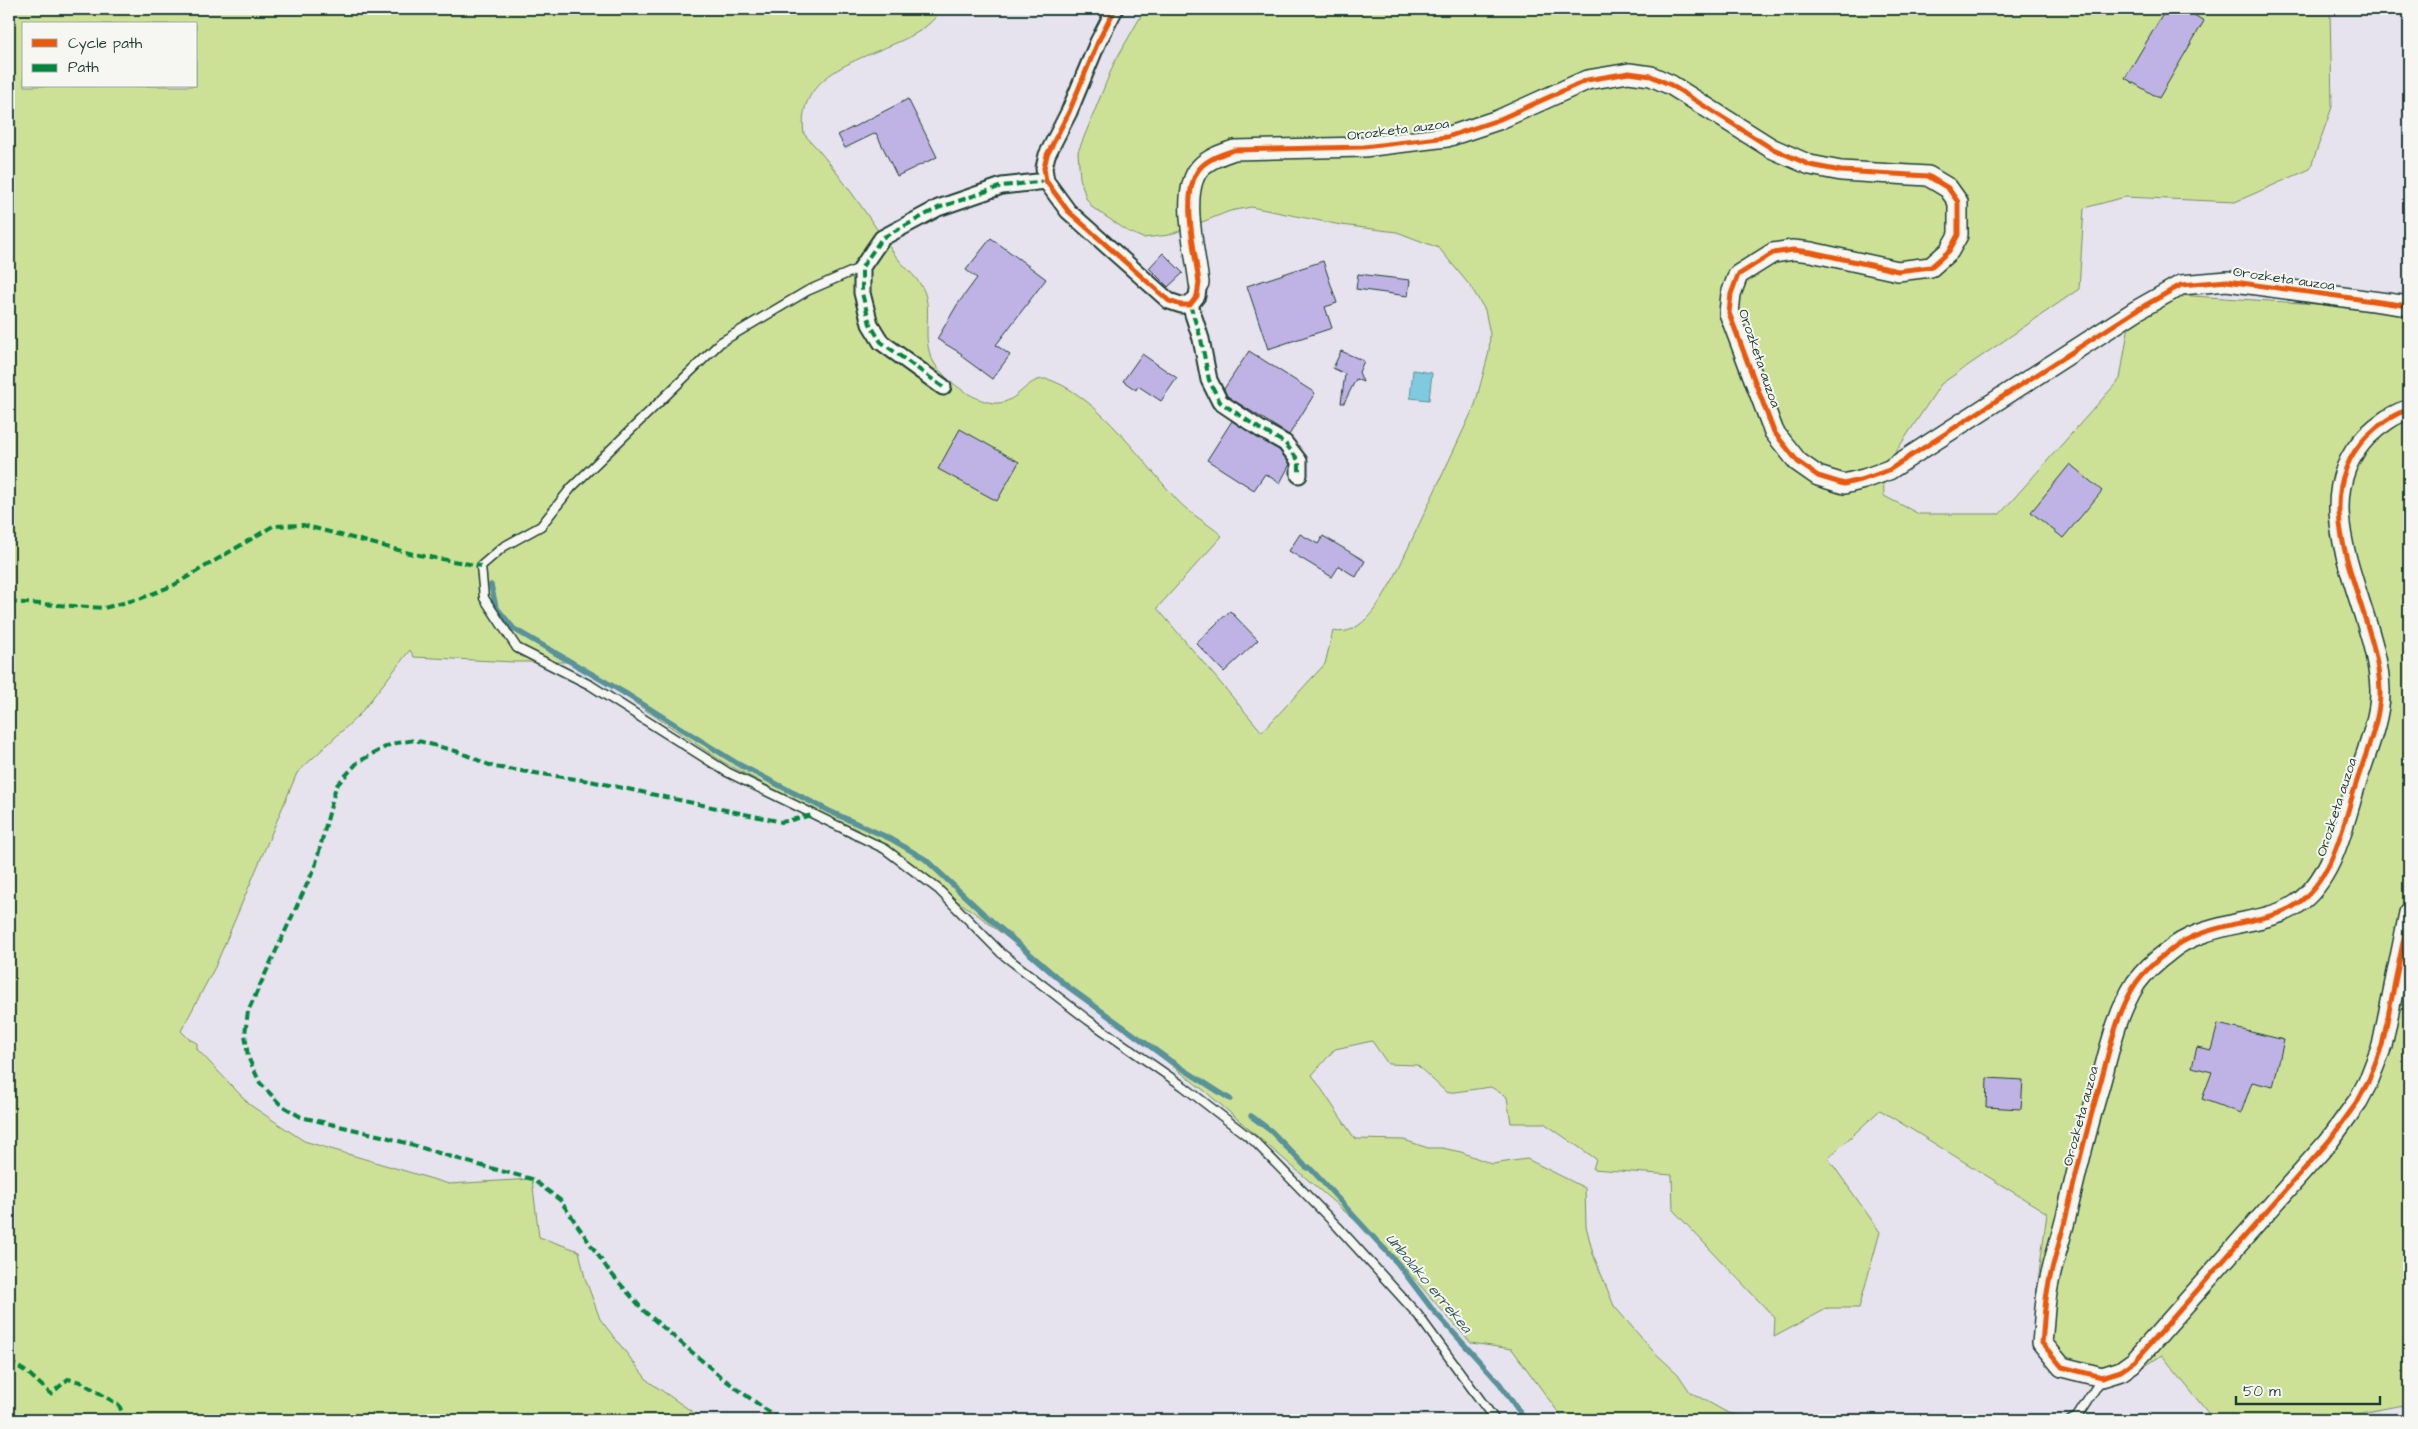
<svg xmlns="http://www.w3.org/2000/svg" width="2418" height="1429" font-family="'Architects Daughter',sans-serif">
<style>
.green{fill:#cde196;stroke:#768f65;fill-rule:evenodd}
.water{fill:#7fcade;stroke:#59929a}
.lines{fill:none;stroke-linecap:round;stroke-linejoin:round}
.stream{stroke:#59929a;stroke-width:5.5}
.building{fill:#bfb3e5;stroke:#1f3d34}
.service-casing{stroke:#1f3d34;stroke-width:11}
.minor-casing{stroke:#1f3d34;stroke-width:19}
.tertiary-casing{stroke:#1f3d34;stroke-width:22}
.service{stroke:#f6f6f2;stroke-width:8}
.minor{stroke:#f6f6f2;stroke-width:15}
.tertiary{stroke:#f6f6f2;stroke-width:19}
.quiet{stroke:#00873e;stroke-width:4;stroke-dasharray:8 4;stroke-linecap:butt}
.cycleway-casing{stroke:#f6f6f2;stroke-width:8}
.cycleway{stroke:#e8590c;stroke-width:5}
.labels{text-anchor:middle;stroke-width:4;stroke-linejoin:round;paint-order:stroke}
.street-label{font-size:14px;fill:#1f3d34;stroke:#f6f6f2}
.water-label{font-size:15px;font-style:italic;fill:#325956;stroke:#f6f6f2}
</style>
<rect width="100%" height="100%" fill="#e6e2ee"/>
<filter id="ink" filterUnits="userSpaceOnUse"><feTurbulence type="fractalNoise" baseFrequency=".02" numOctaves="2"/><feDisplacementMap in="SourceGraphic" scale="10" xChannelSelector="R" yChannelSelector="G"/><feConvolveMatrix kernelMatrix="1 2 1 2 8 2 1 2 1" color-interpolation-filters="sRGB"/></filter>
<g filter="url(#ink)">
<path class="green" d="M9,9H943C935,18 928,26 918,32C875,58 794,67 804,134C839,171 866,214 895,255C903,266 915,275 922,287C937,314 913,346 944,375C956,388 986,408 1004,402C1022,397 1031,372 1053,381C1101,400 1144,464 1178,501C1191,515 1208,523 1222,536L1157,608L1262,732L1325,664L1333,631C1363,638 1382,598 1395,576L1475,405L1489,352L1490,334L1485,310L1471,287L1439,248L1397,232L1341,225L1251,207L1230,211L1169,235L1143,238L1129,232L1093,208L1086,198L1080,178L1078,152L1114,63L1145,9H2330L2332,107L2310,169L2235,202L2125,197L2084,208L2079,289L1941,384L1883,471L1884,496L1919,514H2000L2120,379L2130,319L2177,295L2409,310V1404L2346,1416L2340,1420H2209L2208,1413L2162,1355L2119,1383H2083L2051,1344L2036,1296L2047,1213L1880,1110L1828,1158L1880,1232L1859,1308H1828L1774,1337L1775,1318L1673,1210L1672,1175L1593,1169L1596,1159L1544,1123H1511L1507,1097L1491,1087L1447,1093L1417,1065L1388,1064L1372,1041L1335,1049L1312,1075L1355,1139L1404,1140L1428,1148H1442L1461,1152L1492,1164L1527,1159L1585,1188L1586,1226L1593,1254L1614,1306L1652,1350L1678,1374L1690,1392L1728,1413L1751,1418V1420H1564L1512,1349L1471,1343L1386,1247L1206,1092L978,915L857,833L723,762L574,662H514L414,657L410,650L359,715L297,773L215,967L181,1031L189,1039L197,1043V1049L250,1105L304,1141L449,1184L532,1179L539,1237L579,1251L585,1278L600,1319L648,1381L704,1420H9ZM24,24H196V86H24Z"/>
<polygon class="water" points="1413,370 1432,373 1429,400 1410,398"/>
<g class="lines">
<g class="stream">
<polyline points="491,585 496,607 514,629 628,695 738,764 829,811 891,839 925,859 985,915 1067,986 1169,1060 1230,1099"/>
<polyline points="1251,1116 1271,1131 1307,1168 1309,1167 1398,1264 1432,1309 1500,1384 1525,1420"/>
<polyline points="2407,1420 2409,1416"/>
</g>
</g>
<g class="building">
<polygon points="2166,9 2184,9 2204,21 2159,98 2125,78"/>
<polygon points="908,99 937,157 897,176 876,133 845,148 838,135"/>
<polygon points="991,238 1046,279 996,345 1010,355 992,379 961,356 962,354 937,339 957,305 977,278 966,270"/>
<polygon points="1163,253 1183,273 1168,287 1149,268"/>
<polygon points="1323,261 1337,303 1325,307 1332,328 1268,349 1247,286"/>
<polygon points="1358,274 1410,280 1408,296 1356,289"/>
<polygon points="1249,351 1315,393 1289,435 1227,396 1224,389"/>
<polygon points="1341,351 1364,361 1359,372 1363,382 1356,379 1344,403 1341,403 1345,374 1333,368"/>
<polygon points="1142,354 1177,378 1161,401 1138,386 1136,390 1123,381"/>
<polygon points="1232,421 1279,450 1290,464 1280,483 1265,474 1254,490 1207,460"/>
<polygon points="960,429 1019,462 997,501 938,469"/>
<polygon points="2070,464 2102,491 2063,538 2031,512"/>
<polygon points="1300,534 1318,544 1323,536 1365,561 1356,577 1339,566 1332,577 1289,551"/>
<polygon points="1230,611 1258,640 1224,672 1196,643"/>
<polygon points="2218,1024 2284,1040 2273,1087 2252,1082 2241,1113 2202,1099 2212,1072 2192,1067 2197,1047 2211,1050"/>
<polygon points="1987,1078 2023,1080 2021,1109 1986,1107"/>
</g>
<g class="lines">
<g class="service-casing">
<g id="service">
<polyline points="862,267 807,291 721,342 571,488 541,526 503,547 481,566 484,598 517,648 590,685 727,772 885,849 938,889 1001,953 1088,1020 1183,1086 1254,1141 1338,1227 1418,1315 1495,1420"/>
<polyline points="2071,1420 2077,1417 2102,1378"/>
</g>
</g>
<g class="minor-casing">
<g id="minor">
<polyline points="1115,9 1098,42 1069,112 1047,155 1044,168 1046,181 1068,211 1169,301 1181,305 1190,305 1197,296 1199,283"/>
<polyline points="1190,305 1201,339 1209,380 1220,402 1260,429 1285,443 1299,461 1299,475"/>
<polyline points="943,387 881,342 870,324 862,293 862,267 882,238 938,208 1002,186 1046,181"/>
</g>
</g>
<g class="tertiary-casing">
<g id="tertiary">
<path d="M1199,283C1196,254 1179,192 1200,168C1208,159 1222,154 1234,150L1364,147L1447,137L1498,120L1587,80L1629,73L1651,76L1671,85L1771,148L1810,165L1841,171L1928,176L1948,188L1958,202V235L1949,251L1931,267L1898,271L1811,252L1793,250L1773,253L1738,275L1731,294L1729,313L1774,432L1798,462L1818,476L1844,484L1864,479L1889,470L2137,310L2181,285L2227,281L2409,306"/>
<path d="M2409,410C2396,412 2377,426 2367,436C2298,507 2378,608 2380,690C2381,719 2364,758 2355,787C2343,826 2333,879 2297,904C2282,915 2258,919 2239,923C2214,929 2187,935 2168,952C2157,960 2144,972 2136,983C2116,1014 2109,1053 2099,1088C2086,1131 2076,1174 2066,1217C2060,1242 2051,1267 2047,1293C2044,1309 2044,1326 2042,1343L2062,1367L2102,1377L2121,1371L2135,1361L2329,1141L2358,1101L2368,1082L2382,1046L2409,913"/>
</g>
</g>
<use href="#service" class="service"/>
<use href="#minor" class="minor"/>
<use href="#tertiary" class="tertiary"/>
<g class="quiet">
<polyline points="1190,305 1201,339 1209,380 1220,402 1260,429 1285,443 1299,461 1299,475"/>
<polyline points="943,387 881,342 870,324 862,293 862,267 882,238 938,208 1002,186 1046,181"/>
<polyline points="9,602 104,608 142,598 174,585 273,526 303,525 413,554 481,566"/>
<polyline points="9,1361 28,1373 51,1394 68,1379 81,1382 119,1405 125,1420"/>
<polyline points="780,1420 721,1377 644,1311 609,1271 560,1200 532,1179 475,1164 386,1137 301,1117 281,1105 260,1083 248,1057 245,1034 248,1011 315,867 336,786 358,762 391,744 415,740 459,752 494,767 590,781 782,822 812,815"/>
</g>
<g class="cycleway-casing">
<g id="cycleway">
<path d="M1115,9L1098,42L1069,112L1047,155L1044,168L1046,181L1068,211L1169,301L1181,305H1190L1197,296L1199,283C1196,254 1179,192 1200,168C1208,159 1222,154 1234,150L1364,147L1447,137L1498,120L1587,80L1629,73L1651,76L1671,85L1771,148L1810,165L1841,171L1928,176L1948,188L1958,202V235L1949,251L1931,267L1898,271L1811,252L1793,250L1773,253L1738,275L1731,294L1729,313L1774,432L1798,462L1818,476L1844,484L1864,479L1889,470L2137,310L2181,285L2227,281L2409,306"/>
<path d="M2409,410C2396,412 2377,426 2367,436C2298,507 2378,608 2380,690C2381,719 2364,758 2355,787C2343,826 2333,879 2297,904C2282,915 2258,919 2239,923C2214,929 2187,935 2168,952C2157,960 2144,972 2136,983C2116,1014 2109,1053 2099,1088C2086,1131 2076,1174 2066,1217C2060,1242 2051,1267 2047,1293C2044,1309 2044,1326 2042,1343L2062,1367L2102,1377L2121,1371L2135,1361L2329,1141L2358,1101L2368,1082L2382,1046L2409,913"/>
</g>
</g>
<use href="#cycleway" class="cycleway"/>
</g>
</g>
<g class="labels">
<g class="street-label">
<text transform="translate(1398 129) rotate(-7)" y="5">Orozketa auzoa</text>
<text transform="translate(2284 278) rotate(8)" y="5">Orozketa auzoa</text>
<text transform="translate(1760 358) rotate(71)" y="5">Orozketa auzoa</text>
<text transform="translate(2336 807) rotate(-72)" y="5">Orozketa auzoa</text>
<text transform="translate(2080 1116) rotate(-75)" y="5">Orozketa auzoa</text>
</g>
<g class="water-label">
<text transform="translate(1429 1283) rotate(50)" y="5">Unbolako errekea</text>
</g>
</g>
<rect width="2418" height="1429" fill="none" stroke="#f6f6f2" stroke-width="30"/>
<rect x="15" y="15" width="2388" height="1399" fill="none" stroke="#1f3d34" stroke-width="2" filter="url(#ink)"/>
<rect x="22" y="22" width="175" height="65" fill="#f6f6f2" stroke="#a0aca6"/>
<rect x="32" y="39" width="25" height="8" fill="#e8590c" stroke="#a0aca6"/>
<text x="68" y="48" font-size="15" fill="#1f3d34">Cycle path</text>
<rect x="32" y="64" width="25" height="8" fill="#00873e" stroke="#a0aca6"/>
<text x="68" y="72" font-size="15" fill="#1f3d34">Path</text>
<path d="M2236 1396v8h144v-8" fill="none" stroke="#1f3d34" stroke-width="2.5"/>
<text x="2243" y="1396" font-size="15" fill="#1f3d34" stroke="#f6f6f2" stroke-width="4" paint-order="stroke">50 m</text>
</svg>
